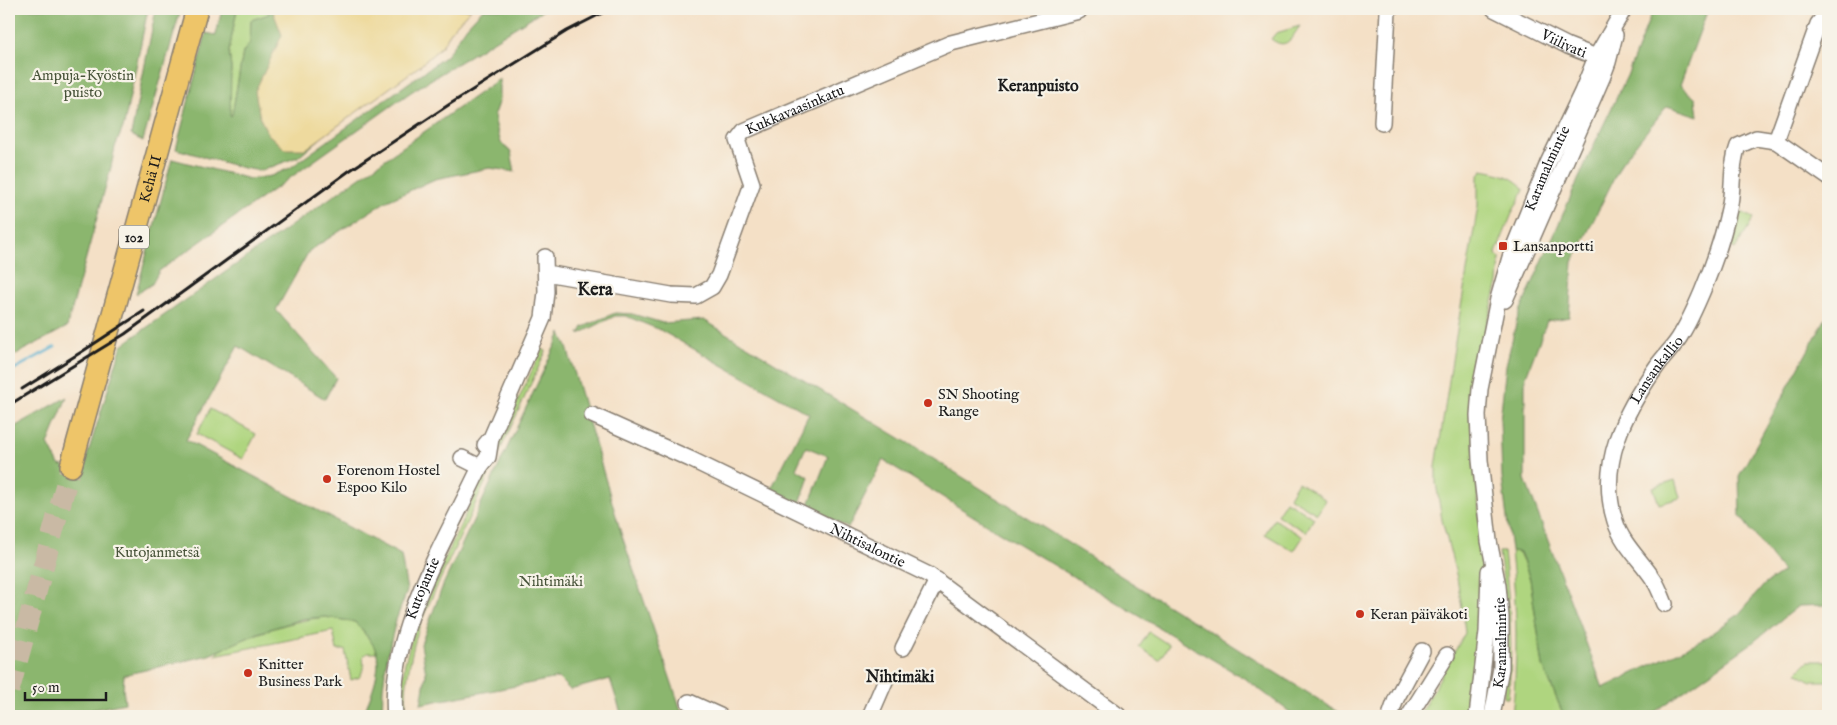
<svg xmlns="http://www.w3.org/2000/svg" width="1837" height="725" font-family="'IM FELL English',serif">
<style>
.green{fill:#afd57f;stroke:#66784e}
.forest{fill:#8bb66e;stroke:#546945}
.sand{fill:#eeda9e;stroke:#857b5d}
.lines{fill:none;stroke-linecap:round;stroke-linejoin:round}
.stream{stroke:#4ca9ca;stroke-width:3}
.highway-tunnel{stroke:#c9b9a4;stroke-width:21;stroke-dasharray:21 11;stroke-linecap:butt}
.minor-casing{stroke:#887e71;stroke-width:18}
.highway-casing{stroke:#887e71;stroke-width:24}
.minor{stroke:#fff;stroke-width:15}
.highway{stroke:#eec569;stroke-width:21}
.rail{stroke:#1c1c1c;stroke-width:3}
.poi-dot{fill:#c8321e;stroke:#f7f3e8;stroke-width:2}
.labels{text-anchor:middle;stroke-width:4.5;stroke-linejoin:round;paint-order:stroke}
.shield{fill:#f7f3e8;stroke:#5e5c59;stroke-width:1}
.shield-label{font-size:14px;font-weight:bold;fill:#1c1c1c}
.street-label{font-size:15px;fill:#1c1c1c;stroke:#f7f3e8}
.park-label{font-size:15px;fill:#48543a;stroke:#f7f3e8}
.poi-label{font-size:15px;fill:#1c1c1c;stroke:#f7f3e8;text-anchor:start}
.neighbourhood-label{font-size:16px;font-weight:bold;fill:#1c1c1c;stroke:#f7f3e8}
.quarter-label{font-size:18px;font-weight:bold;fill:#1c1c1c;stroke:#f7f3e8}
</style>
<rect width="100%" height="100%" fill="#f7f3e8"/>
<filter id="ink" filterUnits="userSpaceOnUse"><feTurbulence type="fractalNoise" baseFrequency=".02" numOctaves="2"/><feDisplacementMap in="SourceGraphic" scale="10" xChannelSelector="R" yChannelSelector="G"/><feConvolveMatrix kernelMatrix="1 2 1 2 8 2 1 2 1" color-interpolation-filters="sRGB"/></filter>
<filter id="wash" filterUnits="userSpaceOnUse"><feTurbulence type="fractalNoise" baseFrequency=".0096" numOctaves="4" result="noise"/><feDisplacementMap in="SourceGraphic" scale="20" xChannelSelector="R" yChannelSelector="G"/><feGaussianBlur stdDeviation="1.12" result="paint"/><feColorMatrix in="noise" values="0 0 0 0 0 0 0 0 0 0 0 0 0 0 0 0 0 1.4 0 .05"/><feComposite in="paint" operator="in"/></filter>
<g filter="url(#wash)">
<rect width="100%" height="100%" fill="#f4e0c6"/>
<g class="green">
<polygon points="237,9 267,9 269,14 251,20 250,43 243,52 232,116 229,116 231,68 229,51"/>
<path d="M1300,26C1291,38 1287,51 1271,39L1276,33Z"/>
<path d="M1482,170C1496,172 1517,177 1524,190L1513,211L1496,253L1497,256L1500,258L1498,283L1478,357L1472,416L1484,579V612L1470,708L1466,716H1420L1422,710L1465,633L1463,614L1457,578L1442,520L1436,483V467L1453,354L1478,206V177Z"/>
<polygon points="1737,210 1754,218 1735,249 1729,245"/>
<path d="M542,349L546,351L421,621C411,652 404,683 406,716H402V685L405,663L417,619Z"/>
<polygon points="210,409 256,434 243,459 197,434"/>
<polygon points="1675,480 1680,498 1659,504 1653,487"/>
<polygon points="1298,482 1326,500 1317,514 1289,497"/>
<polygon points="1286,501 1314,518 1306,532 1277,515"/>
<polygon points="1274,519 1303,537 1294,551 1265,534"/>
<path d="M1511,551L1519,552L1530,579L1543,666L1564,716H1512C1518,660 1517,606 1511,551Z"/>
<path d="M1499,552H1504C1509,600 1514,649 1508,698H1504L1503,579Z"/>
<path d="M325,617L355,622L373,644L377,653H367L363,656L364,667L360,677L351,680L345,650H337L333,631L215,655L220,650C254,634 288,621 325,617Z"/>
<polygon points="1149,632 1169,645 1159,660 1139,647"/>
<polygon points="1808,661 1828,661 1828,681 1811,681 1797,672"/>
</g>
<g class="forest">
<polygon points="9,9 148,9 124,125 115,147 111,167 67,327 9,358"/>
<polygon points="156,9 181,9 143,141 131,135"/>
<polygon points="222,9 237,9 229,51 231,68 230,116 232,115 243,52 250,43 251,20 269,14 267,9 292,9 322,137 300,156 261,171 243,168 176,149 206,33 216,35"/>
<polygon points="483,9 545,9 411,92 159,271 152,284 136,294 172,159 250,179 271,176 290,168 446,56 467,26"/>
<polygon points="1653,9 1708,9 1680,85 1696,99 1698,116 1667,106 1622,162 1573,262 1569,317 1547,321 1525,379 1525,479 1603,688 1702,640 1738,615 1765,584 1783,572 1740,516 1739,476 1828,314 1828,605 1798,606 1752,643 1649,716 1564,716 1543,666 1530,579 1520,552 1511,551 1502,478 1500,420 1506,365 1518,316 1590,153 1627,76"/>
<path d="M499,79V100L494,114L496,126L501,143L511,152L515,172L490,168L435,179L385,202L309,251L276,310L336,378L325,399L238,346L186,440L401,555L407,591L396,620L387,657L383,688L382,716H363C369,699 383,669 376,651C372,640 362,631 355,622L325,617L302,619L258,633L209,655L124,675L123,689L125,703L91,710L92,716H9V430L67,397L48,444L59,465L80,470L86,459L122,345Z"/>
<polygon points="615,313 632,314 663,323 704,320 908,443 1345,716 1295,716 1247,680 1010,539 883,460 848,528 808,507 828,456 806,447 796,469 809,477 799,506 770,491 809,414 660,330 626,316 615,316 579,334 583,327"/>
<polygon points="561,333 567,347 621,533 681,710 692,707 695,716 622,716 610,679 570,690 558,678 421,704 426,674 421,644 443,585"/>
</g>
<polygon class="sand" points="272,9 471,9 454,27 442,46 421,65 306,149 285,149 268,134 260,118 255,91 282,35"/>
<g class="lines">
<polyline class="stream" points="9,372 55,347"/>
</g>
</g>
<g filter="url(#ink)">
<g class="lines">
<polyline class="highway-tunnel" points="9,691 71,466"/>
<g class="minor-casing">
<g id="minor">
<path id="s1" d="M1494,9L1568,46L1604,60"/>
<polyline points="1382,123 1388,11 1390,9"/>
<polyline points="1776,141 1818,24 1828,11"/>
<path id="s2" d="M546,273L671,295L696,296L712,287L719,275L752,184L737,140L744,131L951,43L1079,11"/>
<polyline points="1505,300 1602,78 1608,62 1615,35"/>
<path id="s3" d="M592,415L690,459L929,575L1119,716"/>
<polyline points="485,445 491,438 543,318 546,292 545,257"/>
<polyline points="462,458 480,467"/>
<path id="s4" d="M1665,604C1662,597 1659,588 1654,580C1641,560 1622,544 1615,521C1597,464 1625,411 1657,366C1665,355 1676,345 1682,333C1690,320 1696,306 1702,292C1713,266 1723,237 1729,209C1734,188 1730,166 1738,146L1756,138L1776,141L1828,177"/>
<polyline points="903,648 937,580"/>
<polyline points="689,702 720,716"/>
<path id="s5" d="M395,716C387,634 446,540 480,467L488,457L491,438"/>
<polyline points="870,716 886,679"/>
<polyline points="1390,716 1396,699 1422,651"/>
<polyline points="1409,716 1447,655"/>
<polyline points="1477,716 1487,632 1489,571"/>
<path id="s6" d="M1492,716L1501,668V617L1498,586L1489,541L1480,460L1478,415L1480,389L1498,299L1511,254L1548,163L1582,92L1596,57L1624,9"/>
</g>
</g>
<g class="highway-casing">
<g id="highway">
<path id="s7" d="M71,466L197,9"/>
</g>
</g>
<use href="#minor" class="minor"/>
<use href="#highway" class="highway"/>
<g class="rail">
<polyline points="22,389 83,351 144,311"/>
<polyline points="9,405 125,334 349,171 450,104 567,31 610,9"/>
</g>
</g>
</g>
<g class="poi-dot">
<rect x="1498" y="241" width="10" height="10" rx="2.5"/>
<circle cx="928" cy="403" r="5"/>
<circle cx="327" cy="479" r="5"/>
<circle cx="1360" cy="614" r="5"/>
<circle cx="248" cy="673" r="5"/>
</g>
<g class="labels">
<rect class="shield" x="119" y="225.5" width="30" height="23" rx="4"/>
<g class="shield-label">
<text x="134" y="242">102</text>
</g>
<g class="street-label">
<text dy="5" stroke="none"><textPath href="#s1" startOffset="78">Viilivati</textPath></text>
<text dy="5" stroke="none"><textPath href="#s2" startOffset="394">Kukkavaasinkatu</textPath></text>
<text dy="5" stroke="none"><textPath href="#s6" startOffset="561">Karamalmintie</textPath></text>
<text dy="5" stroke="none"><textPath href="#s7" startOffset="298">Kehä II</textPath></text>
<text dy="5" stroke="none"><textPath href="#s4" startOffset="261">Lansankallio</textPath></text>
<text dy="5" stroke="none"><textPath href="#s3" startOffset="305">Nihtisalontie</textPath></text>
<text dy="5" stroke="none"><textPath href="#s5" startOffset="132">Kutojantie</textPath></text>
<text dy="5" stroke="none"><textPath href="#s6" startOffset="74">Karamalmintie</textPath></text>
</g>
<g class="park-label">
<text x="83" y="80">Ampuja-Kyöstin<tspan x="83" dy="17">puisto</tspan></text>
<text x="157" y="557">Kutojanmetsä</text>
<text x="551" y="586">Nihtimäki</text>
</g>
<g class="poi-label">
<text x="1513" y="251">Lansanportti</text>
<text x="938" y="399">SN Shooting<tspan x="938" dy="17">Range</tspan></text>
<text x="337" y="475">Forenom Hostel<tspan x="337" dy="17">Espoo Kilo</tspan></text>
<text x="1370" y="619">Keran päiväkoti</text>
<text x="258" y="669">Knitter<tspan x="258" dy="17">Business Park</tspan></text>
</g>
<g class="neighbourhood-label">
<text x="1038" y="91">Keranpuisto</text>
<text x="900" y="682">Nihtimäki</text>
</g>
<g class="quarter-label">
<text x="595" y="295">Kera</text>
</g>
</g>
<rect width="1837" height="725" fill="none" stroke="#f7f3e8" stroke-width="30"/>
<path d="M25 692v8h81v-8" fill="none" stroke="#1c1c1c" stroke-width="2.5"/>
<text x="32" y="692" font-size="15" fill="#1c1c1c" stroke="#f7f3e8" stroke-width="4" paint-order="stroke">50 m</text>
</svg>
